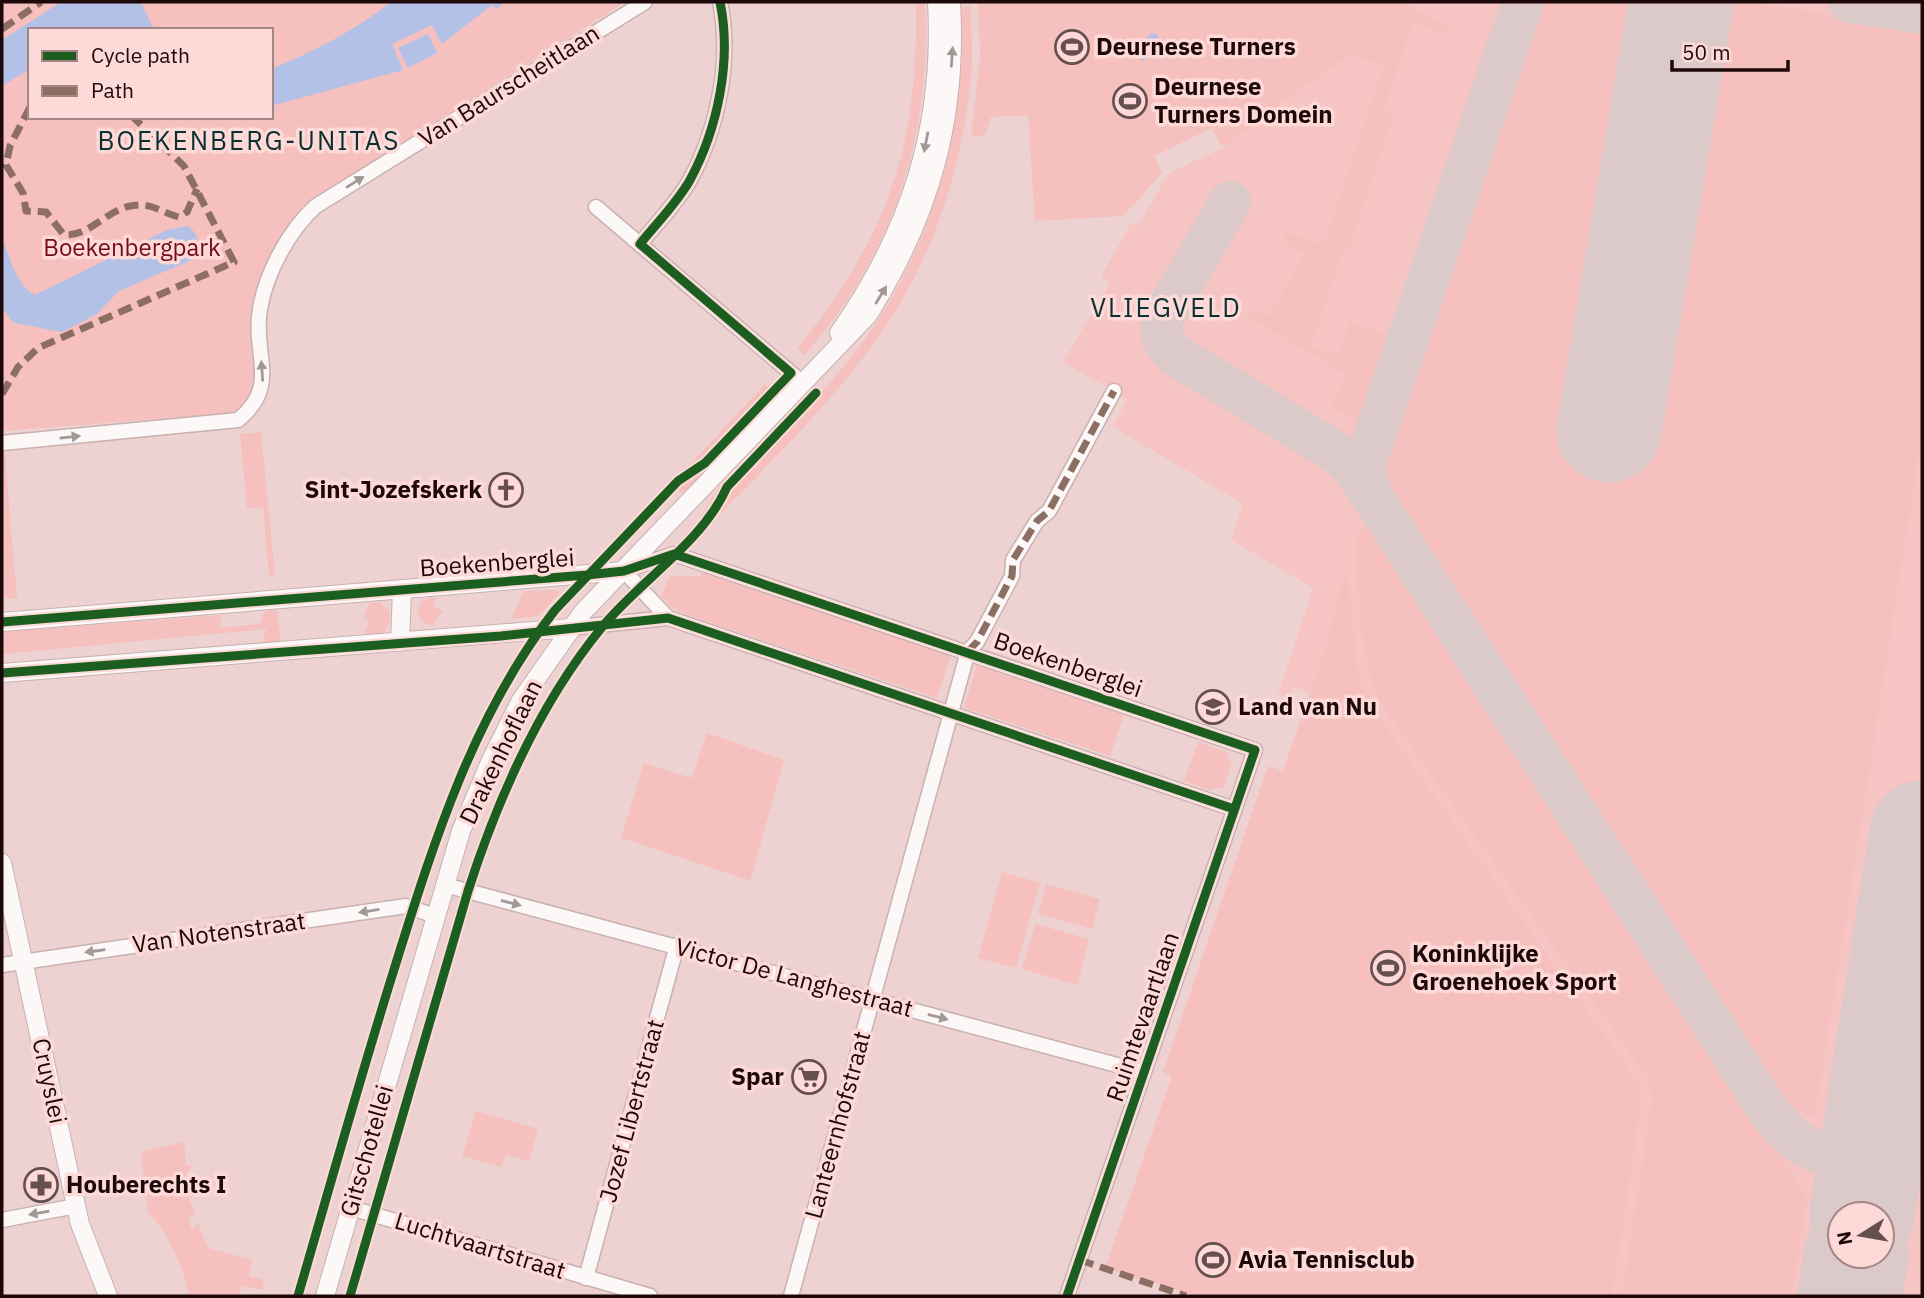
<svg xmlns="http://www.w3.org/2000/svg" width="1924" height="1298" font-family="'IBM Plex Sans',sans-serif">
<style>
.built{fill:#f6c5c3;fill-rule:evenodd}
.green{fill:#f5c0be;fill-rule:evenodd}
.water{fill:#b4c1e7}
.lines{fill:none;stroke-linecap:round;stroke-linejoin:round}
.taxiway{stroke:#dbcac9;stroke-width:42}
.runway{stroke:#dbcac9;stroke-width:105}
.minor-casing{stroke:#c8b1b0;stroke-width:17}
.tertiary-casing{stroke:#c8b1b0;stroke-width:20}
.minor{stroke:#fcf8f8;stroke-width:14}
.tertiary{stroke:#fcf8f8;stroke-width:18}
.quiet{stroke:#8d6e63;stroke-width:7;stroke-dasharray:14 7;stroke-linecap:butt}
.cycleway-casing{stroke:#fdd9d7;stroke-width:13}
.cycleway{stroke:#1b5e20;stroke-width:9}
.oneway{fill:#a39898}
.labels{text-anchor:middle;stroke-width:7;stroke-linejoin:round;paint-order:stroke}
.poi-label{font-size:24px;font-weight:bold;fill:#1d0909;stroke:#fdd9d7;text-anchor:start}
.street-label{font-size:24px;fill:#1d0909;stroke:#fdd9d7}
.park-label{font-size:24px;fill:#740b1a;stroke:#fdd9d7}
.neighbourhood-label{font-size:26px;letter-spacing:2px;fill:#0c3032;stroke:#fdd9d7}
</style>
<rect width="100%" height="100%" fill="#edd2d1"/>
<path class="built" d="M1366,2H1922V1296H1495L1546,951L1324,654L1311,694L1294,687L1288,697L1278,694L1313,588L1231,540L1243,504L1113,427L1127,399L1063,362L1110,283L1101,277L1131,223L1138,226L1169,173L1225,147L1299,89ZM1840,1214H1882V1256H1840Z"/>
<g class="green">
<path d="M2,2H625L302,206L256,286L250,326L256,388L244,407L233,413L3,431L17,598L2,599ZM30,30H271V117H30Z"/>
<path d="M916,2H925C932,136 894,253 805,355L798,348C889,232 918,150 916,2Z"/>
<polygon points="978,2 1413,2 1411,8 1448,26 1445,33 1412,23 1383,110 1393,116 1349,248 1344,247 1311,346 1339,355 1350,322 1393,336 1364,426 1330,407 1348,375 1248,317 1253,308 1268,317 1304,255 1283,242 1286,233 1324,245 1384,65 1351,54 1299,89 1232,142 1222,147 1212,128 1154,156 1162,173 1123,216 1035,221 1028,115 991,117 985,135 971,137 980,56"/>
<path d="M1536,2H1744L1922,27V433L1815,1116L1790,1110L1780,1101L1391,494C1385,477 1385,462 1390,444Z"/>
<path d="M971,6C971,30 973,56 971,80C962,161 939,241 896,310C846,392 770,461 705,530L703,528L718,510L728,490C779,435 838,382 879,319C940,224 965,118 961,7Z"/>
<polygon points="765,384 772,391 699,471 704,475 682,493 671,485"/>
<polygon points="261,432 275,576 269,577 263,507 247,508 240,434"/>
<polygon points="723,480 727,484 717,503 700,524 697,523"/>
<path d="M1367,525L1379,532L1807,1199L1791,1296H1622L1652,1100L1648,1079L1378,700C1364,670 1352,566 1358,534Z"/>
<polygon points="1347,566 1358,675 1367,701 1638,1082 1641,1103 1612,1296 1197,1296 1105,1268 1172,1076 1163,1072 1268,766 1283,771 1324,653"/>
<polygon points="702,572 951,656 937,698 687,615 670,606 661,596 670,576 700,576"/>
<polygon points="557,590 560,593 538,616 511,619 524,591"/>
<polygon points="431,597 436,599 434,607 443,611 432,626 422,622 417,612 421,602"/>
<polygon points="379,602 390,612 390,623 383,633 364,636 369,621 363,616 370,603"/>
<polygon points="277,610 281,643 262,644 266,629 2,654 2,632 222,615 219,628 260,624 265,611"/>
<polygon points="977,665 1124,715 1110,756 964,708"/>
<polygon points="707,733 784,760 750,881 621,838 644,763 692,778"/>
<polygon points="1198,742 1227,752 1231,765 1224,787 1209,790 1184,781"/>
<polygon points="1002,872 1040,883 1016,968 978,958"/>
<polygon points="1046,884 1100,899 1092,929 1038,914"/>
<polygon points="1035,924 1089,939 1077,985 1022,969"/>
<polygon points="476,1111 538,1129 529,1161 506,1155 501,1167 462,1156"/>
<path d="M184,1142L186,1165L192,1166L182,1180L195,1214L188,1219L192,1230L198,1223L208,1248L253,1260L249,1276L264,1280L262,1290L242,1286L239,1296H189C186,1273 166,1227 148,1213L141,1152Z"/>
</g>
<g class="water">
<polygon points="61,2 141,2 154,30 30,30 30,69 2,86 2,40"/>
<path d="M391,2H504L496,10L492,5L442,44L432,25L392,44L403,70L271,106V69C315,51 354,31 391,2Z"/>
<polygon points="1152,33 1158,35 1159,40 1151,46 1151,56 1142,61 1135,55 1135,49"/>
<polygon points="428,34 437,53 408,68 398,48"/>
<path d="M188,226C198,232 202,249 194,259L119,291L97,314L62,332L14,323L2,308V238C9,255 17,287 35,295L167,230Z"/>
</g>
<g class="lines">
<g class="taxiway">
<polyline points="1849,2 1922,13"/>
<path d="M1230,202L1164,315C1158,332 1162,342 1175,355L1339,454L1357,473L1770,1113C1801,1149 1827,1171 1869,1135L1876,1109"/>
<polyline points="1370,491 1365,470 1368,456 1523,2"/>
<polyline points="1854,1270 1863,1296"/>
</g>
<g class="runway">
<polyline points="1609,430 1681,2"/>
<polyline points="1862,1214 1922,833"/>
<polyline points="1850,1296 1856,1256"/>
</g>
<g class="minor-casing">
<g id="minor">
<polyline points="596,207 804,384"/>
<path d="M640,244C656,224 677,203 690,180C718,128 732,60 720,2"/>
<path d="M2,443L238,420C281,385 252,355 260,309C266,273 289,230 316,206L645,2"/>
<polyline points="668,618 624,571 674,554 1255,750 1067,1296"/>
<polyline points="570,628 668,618 1234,809"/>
<polyline points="445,885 1143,1072"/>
<polyline points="2,965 406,906 435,916"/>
<polyline points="351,1208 650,1296"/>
<polyline points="2,1220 76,1206"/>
<polyline points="586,1278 677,945"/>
<polyline points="791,1296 968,651 977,642 1012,576 1013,560 1037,521 1049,511 1114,391"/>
</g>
</g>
<g class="tertiary-casing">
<g id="tertiary">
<path d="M839,333C910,231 944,127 937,2"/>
<polyline points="2,622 624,571"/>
<polyline points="400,642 402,590"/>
<polyline points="2,673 570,628"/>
<polyline points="2,863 80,1224 108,1296"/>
<path d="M325,1296L461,831L491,760L520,702L583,612L868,315C930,216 958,118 951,2"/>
</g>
</g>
<use href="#minor" class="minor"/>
<use href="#tertiary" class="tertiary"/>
<g class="quiet">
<polyline points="2,29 41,2"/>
<path d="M30,107L10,146L6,165L23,193L26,211L46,212L64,235C94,236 110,203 142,205C156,206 166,214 179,217L187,212L197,189"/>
<polyline points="2,394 18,367 38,348 234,262 184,166 133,117"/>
<polyline points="968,651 977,642 1012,576 1013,560 1037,521 1049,511 1114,391"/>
<polyline points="1080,1260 1186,1296"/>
</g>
<g class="cycleway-casing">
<g id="cycleway">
<polyline points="2,622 587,575 624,571 674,554 1255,750 1067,1296"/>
<polyline points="2,673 501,636 668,618 1234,809"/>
<path d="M298,1296C329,1189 359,1082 392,976C432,848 471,718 555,610L678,481L705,463L791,373L640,244C656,224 677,203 690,180C718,128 732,60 720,2"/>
<path d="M350,1296L468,891C498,798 540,702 603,626C642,579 702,543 727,487L816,393"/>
</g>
</g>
<use href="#cycleway" class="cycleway"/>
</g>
<defs><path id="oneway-solid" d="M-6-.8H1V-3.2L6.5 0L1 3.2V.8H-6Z" transform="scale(1.75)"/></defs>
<g class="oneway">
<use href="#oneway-solid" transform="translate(952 57) rotate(-86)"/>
<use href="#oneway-solid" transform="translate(926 142) rotate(101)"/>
<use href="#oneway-solid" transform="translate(355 182) rotate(-32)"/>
<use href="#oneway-solid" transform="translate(881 295) rotate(-58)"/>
<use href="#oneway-solid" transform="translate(262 371) rotate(-94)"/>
<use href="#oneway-solid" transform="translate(70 437) rotate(-6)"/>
<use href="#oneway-solid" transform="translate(511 903) rotate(14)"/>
<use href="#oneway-solid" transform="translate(369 911) rotate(171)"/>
<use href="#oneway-solid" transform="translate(95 951) rotate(172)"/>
<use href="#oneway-solid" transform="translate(938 1017) rotate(15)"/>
<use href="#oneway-solid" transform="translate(39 1213) rotate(170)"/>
</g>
<defs>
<g id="stadium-ring" transform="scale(1.75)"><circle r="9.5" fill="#fdd9d7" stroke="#664f4f" stroke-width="1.5"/><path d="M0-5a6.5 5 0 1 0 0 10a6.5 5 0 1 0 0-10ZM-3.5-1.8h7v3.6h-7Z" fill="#664f4f"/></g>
<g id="church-ring" transform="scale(1.75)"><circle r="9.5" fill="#fdd9d7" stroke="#664f4f" stroke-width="1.5"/><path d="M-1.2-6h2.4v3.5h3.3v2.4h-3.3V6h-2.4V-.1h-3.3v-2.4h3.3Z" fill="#664f4f"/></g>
<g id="school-ring" transform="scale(1.75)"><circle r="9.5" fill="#fdd9d7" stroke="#664f4f" stroke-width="1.5"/><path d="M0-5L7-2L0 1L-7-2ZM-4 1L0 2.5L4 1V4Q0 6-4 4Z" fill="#664f4f"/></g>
<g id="supermarket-ring" transform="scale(1.75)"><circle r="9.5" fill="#fdd9d7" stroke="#664f4f" stroke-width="1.5"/><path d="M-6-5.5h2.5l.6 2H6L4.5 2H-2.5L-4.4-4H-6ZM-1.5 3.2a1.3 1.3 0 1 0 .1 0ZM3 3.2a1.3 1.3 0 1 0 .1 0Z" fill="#664f4f"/></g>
<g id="pharmacy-ring" transform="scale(1.75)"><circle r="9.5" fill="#fdd9d7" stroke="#664f4f" stroke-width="1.5"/><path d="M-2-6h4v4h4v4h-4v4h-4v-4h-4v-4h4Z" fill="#664f4f"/></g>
</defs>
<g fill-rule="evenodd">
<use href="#stadium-ring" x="1072" y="47"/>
<use href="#stadium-ring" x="1130" y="101"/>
<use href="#church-ring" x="506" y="490"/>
<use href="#school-ring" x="1213" y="707"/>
<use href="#stadium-ring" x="1388" y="968"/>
<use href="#supermarket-ring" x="809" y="1077"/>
<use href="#pharmacy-ring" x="41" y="1185"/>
<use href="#stadium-ring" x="1213" y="1260"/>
</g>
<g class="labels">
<g class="poi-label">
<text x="1096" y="55">Deurnese Turners</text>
<text x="1154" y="95">Deurnese<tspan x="1154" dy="28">Turners Domein</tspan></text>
<text x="482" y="498" text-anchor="end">Sint-Jozefskerk</text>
<text x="1238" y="715">Land van Nu</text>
<text x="1412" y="962">Koninklijke<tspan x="1412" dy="28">Groenehoek Sport</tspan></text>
<text x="784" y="1085" text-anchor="end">Spar</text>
<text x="66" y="1193">Houberechts I</text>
<text x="1238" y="1268">Avia Tennisclub</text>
</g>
<g class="street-label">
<text transform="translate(509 86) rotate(-32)" y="8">Van Baurscheitlaan</text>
<text transform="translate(497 563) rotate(-4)" y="8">Boekenberglei</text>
<text transform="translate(1068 665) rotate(19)" y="8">Boekenberglei</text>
<text transform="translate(501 752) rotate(-64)" y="8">Drakenhoflaan</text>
<text transform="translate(219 933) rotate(-8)" y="8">Van Notenstraat</text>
<text transform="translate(794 978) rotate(15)" y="8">Victor De Langhestraat</text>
<text transform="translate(1143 1017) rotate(-71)" y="8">Ruimtevaartlaan</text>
<text transform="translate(49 1081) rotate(78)" y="8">Cruyslei</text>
<text transform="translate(632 1111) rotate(-75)" y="8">Jozef Libertstraat</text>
<text transform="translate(838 1125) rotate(-75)" y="8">Lanteernhofstraat</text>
<text transform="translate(367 1151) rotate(-74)" y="8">Gitschotellei</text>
<text transform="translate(480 1246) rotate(17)" y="8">Luchtvaartstraat</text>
</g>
<g class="park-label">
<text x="132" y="256">Boekenbergpark</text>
</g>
<g class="neighbourhood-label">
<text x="249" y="150">BOEKENBERG-UNITAS</text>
<text x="1166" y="317">VLIEGVELD</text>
</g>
</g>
<rect width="1924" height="1298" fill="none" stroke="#1d0909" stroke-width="7"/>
<rect x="28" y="28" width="245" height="91" fill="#fdd9d7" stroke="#a38685" stroke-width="2"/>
<rect x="42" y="51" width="35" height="10" fill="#1b5e20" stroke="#a38685" stroke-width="2"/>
<text x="91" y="63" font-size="21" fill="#1d0909">Cycle path</text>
<rect x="42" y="86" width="35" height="10" fill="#8d6e63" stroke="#a38685" stroke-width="2"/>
<text x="91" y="98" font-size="21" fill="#1d0909">Path</text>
<g transform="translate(1861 1235) rotate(259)"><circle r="33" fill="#fdd9d7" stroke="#a38685" stroke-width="2"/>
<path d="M0-5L12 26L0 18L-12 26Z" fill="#664f4f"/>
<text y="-10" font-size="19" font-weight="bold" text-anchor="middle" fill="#1d0909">N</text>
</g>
<path d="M1672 60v10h116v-10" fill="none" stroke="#1d0909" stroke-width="3.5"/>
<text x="1682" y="60" font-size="21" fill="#1d0909" stroke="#fdd9d7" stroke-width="5" paint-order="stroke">50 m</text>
</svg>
